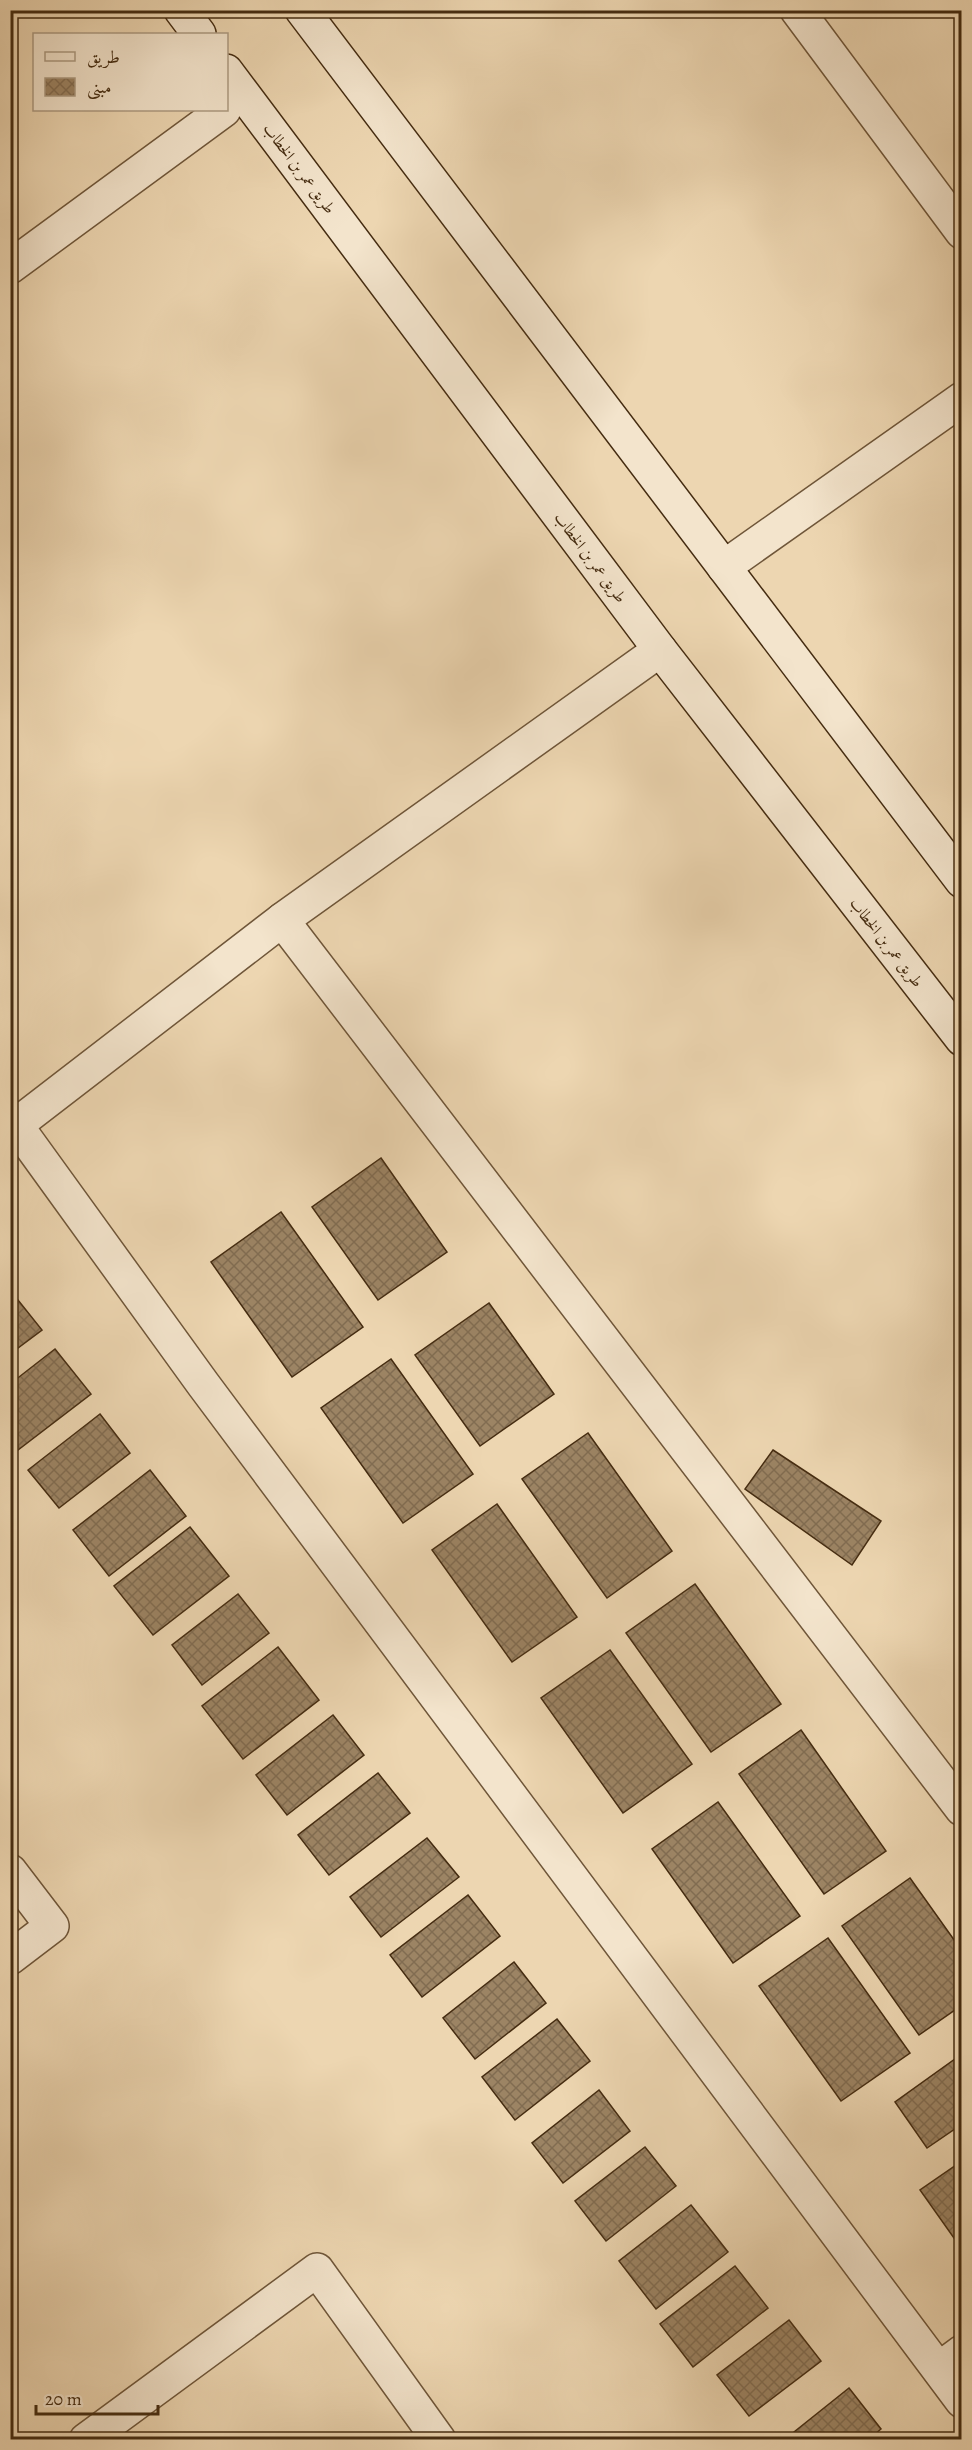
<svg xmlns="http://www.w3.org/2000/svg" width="972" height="2450" font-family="Alegreya,Amiri,serif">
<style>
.building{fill:url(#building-cross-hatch);stroke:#452c11;stroke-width:1.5}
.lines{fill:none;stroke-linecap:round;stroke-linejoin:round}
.street-casing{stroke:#6f5639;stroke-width:36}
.secondary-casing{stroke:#452c11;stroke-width:36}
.street{stroke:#f3e4cc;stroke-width:33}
.secondary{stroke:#f3e4cc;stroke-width:33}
.labels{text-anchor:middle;stroke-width:4.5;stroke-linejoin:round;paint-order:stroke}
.street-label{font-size:16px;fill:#452c11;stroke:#f3e4cc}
</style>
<defs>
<pattern id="building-cross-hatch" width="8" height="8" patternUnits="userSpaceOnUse" patternTransform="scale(1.5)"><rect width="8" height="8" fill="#9c8464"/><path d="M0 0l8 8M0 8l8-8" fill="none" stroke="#816c51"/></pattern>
</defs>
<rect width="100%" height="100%" fill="#edd6b1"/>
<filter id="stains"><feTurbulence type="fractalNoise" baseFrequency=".00333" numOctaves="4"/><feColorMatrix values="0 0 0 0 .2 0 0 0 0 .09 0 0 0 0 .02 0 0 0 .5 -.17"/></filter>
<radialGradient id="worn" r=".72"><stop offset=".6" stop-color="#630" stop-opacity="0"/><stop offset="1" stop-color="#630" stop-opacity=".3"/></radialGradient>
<g class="building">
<polygon points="381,1158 447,1252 378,1300 312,1207"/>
<polygon points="281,1212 363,1327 292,1377 211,1262"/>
<polygon points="10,1290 42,1330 10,1354"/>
<polygon points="489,1303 554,1394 480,1446 415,1355"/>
<polygon points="55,1349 91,1394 18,1450 10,1441 10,1384"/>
<polygon points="391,1359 473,1474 403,1523 321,1408"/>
<polygon points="100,1414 130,1453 59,1508 28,1470"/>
<polygon points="588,1433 672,1551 607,1598 522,1479"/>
<polygon points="773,1450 881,1521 852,1565 745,1489"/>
<polygon points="150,1470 186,1516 109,1576 73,1530"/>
<polygon points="497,1504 577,1617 512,1662 432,1550"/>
<polygon points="190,1527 229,1576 153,1635 114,1586"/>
<polygon points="695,1584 781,1704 711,1752 626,1633"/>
<polygon points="238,1594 269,1633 202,1685 172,1645"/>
<polygon points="278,1647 319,1700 243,1759 202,1706"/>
<polygon points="610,1650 692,1764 623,1813 541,1698"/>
<polygon points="333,1715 364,1755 287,1815 256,1775"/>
<polygon points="801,1730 886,1851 824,1894 739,1774"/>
<polygon points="378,1773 410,1813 329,1875 298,1835"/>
<polygon points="718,1802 800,1916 733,1963 652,1849"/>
<polygon points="427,1838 459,1877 381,1937 350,1897"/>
<polygon points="910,1878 962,1951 962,2005 919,2035 842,1926"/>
<polygon points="468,1895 500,1936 422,1997 390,1955"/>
<polygon points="828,1938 910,2053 841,2101 759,1986"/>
<polygon points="514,1962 546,2003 475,2059 443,2018"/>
<polygon points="557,2019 590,2061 515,2120 482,2077"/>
<polygon points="962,2054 962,2124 927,2148 895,2102"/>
<polygon points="599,2090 630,2131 563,2183 532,2143"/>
<polygon points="645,2147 676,2186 606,2241 575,2201"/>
<polygon points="962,2161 962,2248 961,2248 920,2190"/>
<polygon points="691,2205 728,2252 656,2309 619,2261"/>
<polygon points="735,2266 768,2308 693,2367 660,2324"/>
<polygon points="789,2320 821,2361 749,2416 717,2375"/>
<polygon points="849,2388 881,2429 868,2440 784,2440"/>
</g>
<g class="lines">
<g class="street-casing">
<g id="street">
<polyline points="797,10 962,232"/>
<polyline points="10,267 224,110"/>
<polyline points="724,567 962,399"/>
<polyline points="282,920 962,1809"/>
<polyline points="10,1117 203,1384 962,2401"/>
<polyline points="16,1125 282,920 660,650"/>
<polyline points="10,1871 52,1926 10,1958"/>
<polyline points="939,2369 962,2352"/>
<polyline points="86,2440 317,2270 439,2440"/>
</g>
</g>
<g class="secondary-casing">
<g id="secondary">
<polyline points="181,10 199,34"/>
<polyline points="302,10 962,881"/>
<polyline points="226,71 660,650 962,1039"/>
</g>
</g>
<use href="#street" class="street"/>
<use href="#secondary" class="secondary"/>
</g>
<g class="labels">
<g class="street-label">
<text transform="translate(300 168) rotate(53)" y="6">طريق عمر بن الخطاب</text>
<text transform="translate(591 557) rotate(53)" y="6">طريق عمر بن الخطاب</text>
<text transform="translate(887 942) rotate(52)" y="6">طريق عمر بن الخطاب</text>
</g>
</g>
<rect width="972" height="2450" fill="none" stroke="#edd6b1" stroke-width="36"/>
<rect x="12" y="12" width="948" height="2426" fill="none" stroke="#452c11" stroke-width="3"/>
<rect x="18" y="18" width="936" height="2414" fill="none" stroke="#452c11" stroke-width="1.5"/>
<rect x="33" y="33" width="195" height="78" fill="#f3e4cc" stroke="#ad9a81" stroke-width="1.5"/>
<rect x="45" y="52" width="30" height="9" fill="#f3e4cc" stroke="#ad9a81" stroke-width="1.5"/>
<text x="87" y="63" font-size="18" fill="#452c11">طريق</text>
<rect x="45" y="78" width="30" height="18" fill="url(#building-cross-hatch)" stroke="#ad9a81" stroke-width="1.5"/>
<text x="87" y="93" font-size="18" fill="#452c11">مبنى</text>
<path d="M36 2405v9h122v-9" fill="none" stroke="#452c11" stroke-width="3"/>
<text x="45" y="2405" font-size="18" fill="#452c11" stroke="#f3e4cc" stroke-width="4.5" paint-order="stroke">20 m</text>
<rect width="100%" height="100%" filter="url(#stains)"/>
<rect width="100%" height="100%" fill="url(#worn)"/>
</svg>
